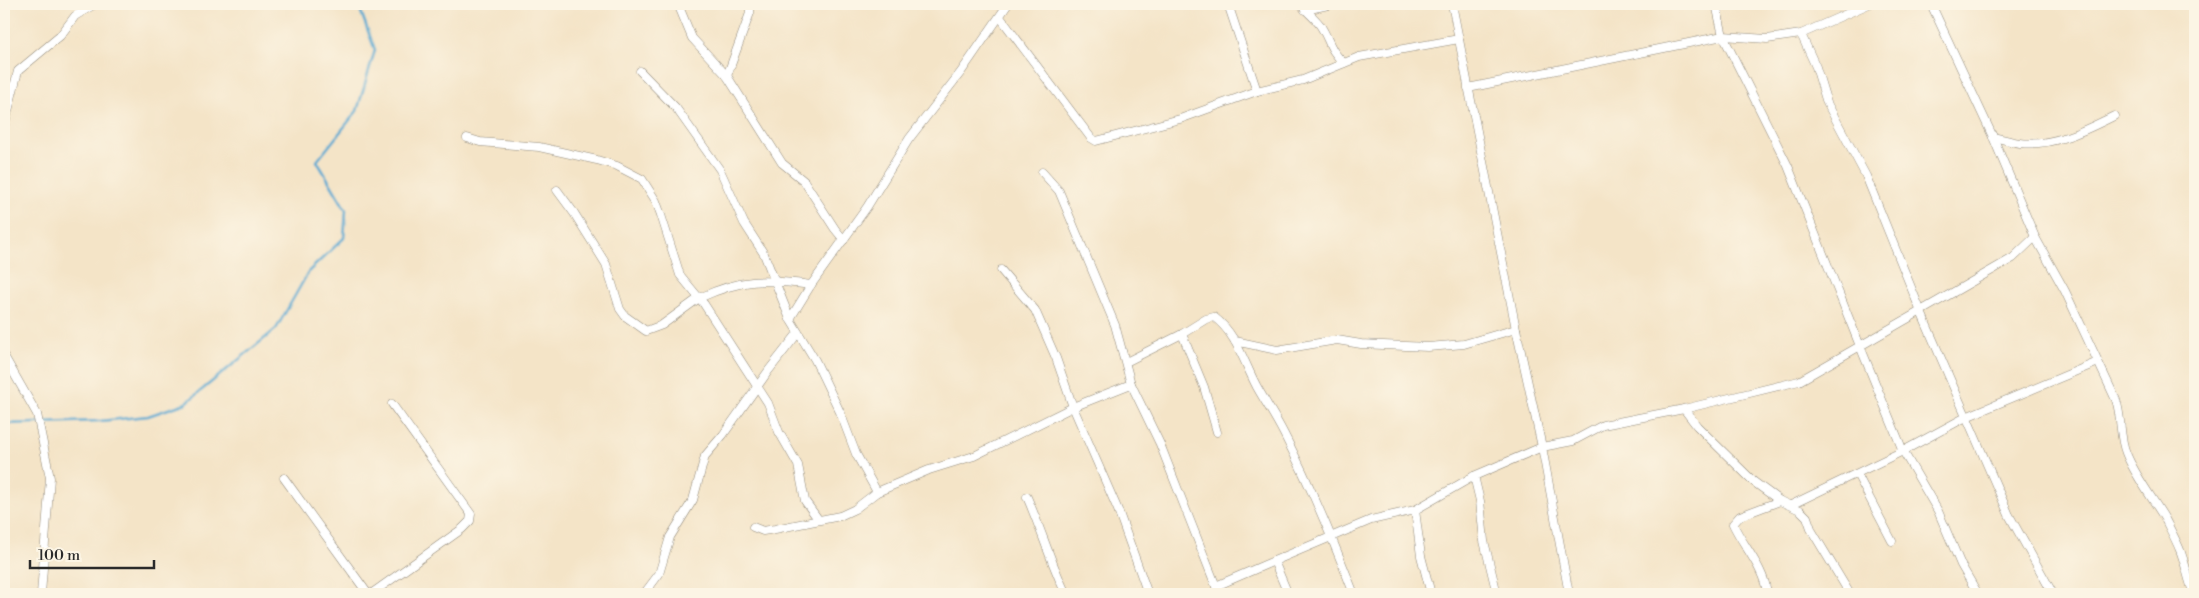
<svg xmlns="http://www.w3.org/2000/svg" width="2199" height="598" font-family="'Libre Bodoni',serif">
<style>
.lines{fill:none;stroke-linecap:round;stroke-linejoin:round}
.stream{stroke:#58a9d2;stroke-width:2.5}
.street-casing{stroke:#908879;stroke-width:9}
.street{stroke:#fff;stroke-width:8}
</style>
<rect width="100%" height="100%" fill="#fcf5e5"/>
<filter id="ink" filterUnits="userSpaceOnUse"><feTurbulence type="fractalNoise" baseFrequency=".02" numOctaves="2"/><feDisplacementMap in="SourceGraphic" scale="10" xChannelSelector="R" yChannelSelector="G"/><feConvolveMatrix kernelMatrix="1 2 1 2 8 2 1 2 1" color-interpolation-filters="sRGB"/></filter>
<filter id="wash" filterUnits="userSpaceOnUse"><feTurbulence type="fractalNoise" baseFrequency=".0096" numOctaves="4" result="noise"/><feDisplacementMap in="SourceGraphic" scale="20" xChannelSelector="R" yChannelSelector="G"/><feGaussianBlur stdDeviation="1.12" result="paint"/><feColorMatrix in="noise" values="0 0 0 0 0 0 0 0 0 0 0 0 0 0 0 0 0 1.4 0 .05"/><feComposite in="paint" operator="in"/></filter>
<g filter="url(#wash)">
<rect width="100%" height="100%" fill="#f4e4c7"/>
<g class="lines">
<polyline class="stream" points="4,424 100,421 148,416 186,403 276,329 309,271 344,238 346,210 317,161 357,111 375,50 361,12 360,4"/>
</g>
</g>
<g filter="url(#ink)">
<g class="lines">
<g class="street-casing">
<g id="street">
<polyline points="1228,4 1257,91"/>
<path d="M1300,4C1306,11 1314,17 1320,25C1330,40 1329,50 1344,63"/>
<polyline points="1452,4 1516,329 1542,447 1569,594"/>
<path d="M1931,4L1993,137L2035,237L2065,291L2116,400C2122,417 2119,436 2126,453C2135,476 2152,497 2165,519C2170,529 2176,540 2180,550C2186,565 2188,580 2194,594"/>
<polyline points="680,9 692,38 727,76 782,163 804,181 835,229 844,240"/>
<polyline points="1305,10 1333,4"/>
<polyline points="1000,17 1091,138 1096,141 1180,119 1257,91 1303,80 1359,57 1459,39"/>
<polyline points="1801,34 1816,67 1827,103 1866,176 1921,312 2009,515 2053,594"/>
<polyline points="640,71 676,108 720,170 744,223 764,254 790,319 815,360 840,412 856,454 877,492"/>
<polyline points="727,76 750,13 750,4"/>
<polyline points="1468,88 1723,36 1716,4"/>
<polyline points="4,127 18,71 60,36 75,16 95,4"/>
<path d="M1993,137C2002,139 2011,142 2020,143C2052,147 2086,130 2114,116"/>
<path d="M467,138L480,142L539,147L597,160L617,166L642,179L656,201L661,215L680,275L699,298C743,278 764,279 811,285"/>
<polyline points="1042,172 1059,191 1115,325 1131,384 1160,444 1219,594"/>
<polyline points="557,190 574,213 606,264 620,309 625,316 646,331 662,325 699,298 704,304 768,403 779,432 798,465 805,501 818,519"/>
<polyline points="1001,270 1035,310 1056,358 1073,407 1118,510 1148,594"/>
<polyline points="790,319 811,285 867,207 909,139 961,72 1008,4"/>
<polyline points="1182,334 1204,387 1217,432"/>
<polyline points="1235,341 1277,350 1337,340 1361,344 1428,347 1464,344 1516,329"/>
<polyline points="4,356 37,414 50,478 41,594"/>
<path d="M1126,362L1182,334L1206,319L1214,317C1237,334 1244,363 1257,387C1266,403 1276,418 1284,434C1311,486 1333,540 1354,594"/>
<polyline points="1684,409 1697,426 1754,482 1780,501 1800,510 1807,517 1812,531 1850,594"/>
<polyline points="1857,474 1892,541"/>
<polyline points="1474,476 1480,501 1484,541 1497,594"/>
<polyline points="284,478 368,594"/>
<path d="M1027,497C1041,529 1051,563 1066,594"/>
<polyline points="1791,505 1903,451 1860,346 2013,258 2035,237"/>
<polyline points="1415,510 1421,556 1431,594"/>
<polyline points="753,527 763,531 775,529 840,516 855,509 877,492 929,470 974,456 1073,407 1131,384"/>
<polyline points="1216,586 1274,561"/>
<polyline points="371,594 462,529 470,521 471,514 392,404"/>
<polyline points="644,594 659,574 670,537 693,500 705,456 723,435 769,370 798,333"/>
<polyline points="1288,594 1274,561 1371,520 1415,510 1474,476 1542,447 1573,441 1603,425 1684,409 1799,381 1860,346 1788,166 1723,36 1767,39 1801,34 1869,4"/>
<path d="M1767,594C1765,569 1743,546 1733,524L1740,516L1780,501"/>
<polyline points="1978,594 1961,565 1938,511 1903,451 1966,417 2098,362"/>
</g>
</g>
<use href="#street" class="street"/>
</g>
</g>
<rect width="2199" height="598" fill="none" stroke="#fcf5e5" stroke-width="20"/>
<path d="M30 560v8h124v-8" fill="none" stroke="#2b2b2b" stroke-width="2.5"/>
<text x="38" y="560" font-size="15" fill="#2b2b2b" stroke="#fcf5e5" stroke-width="4" paint-order="stroke">100 m</text>
</svg>
